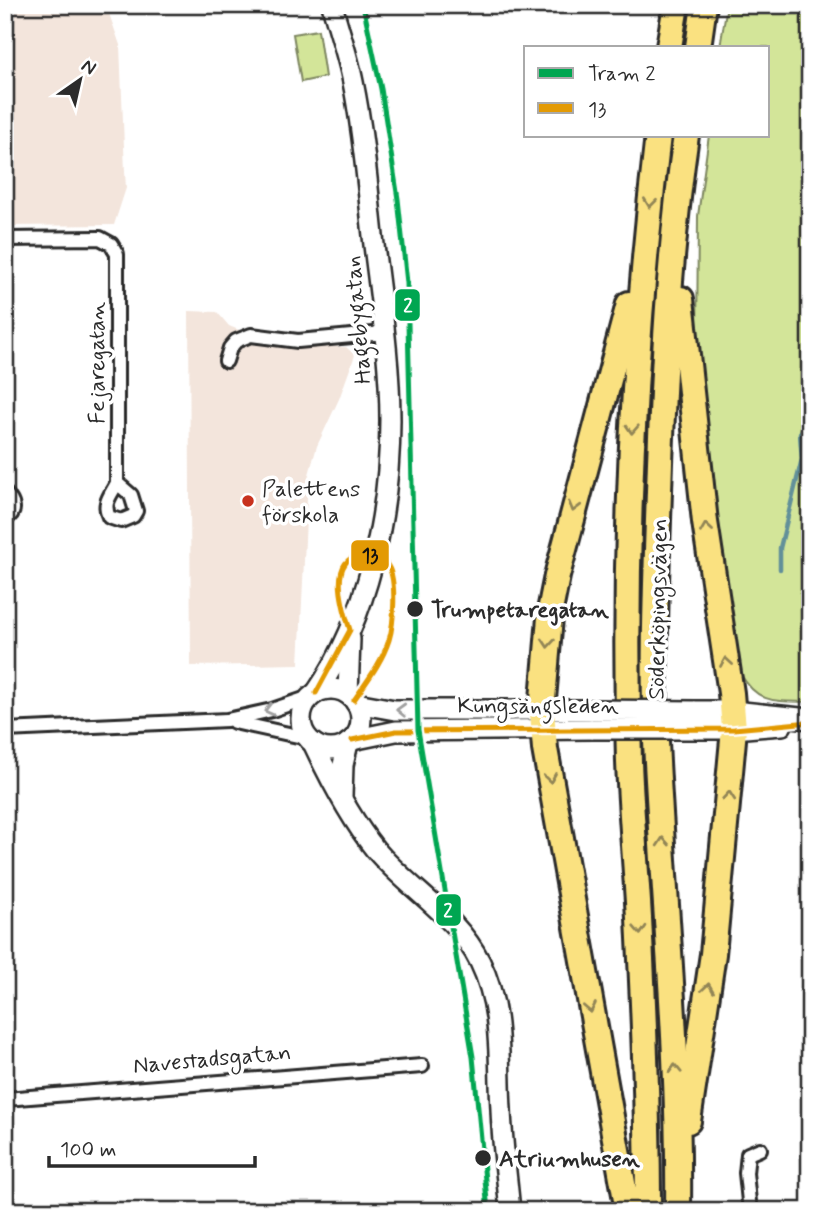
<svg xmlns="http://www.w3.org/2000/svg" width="815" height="1216" font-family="Mynerve,sans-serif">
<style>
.built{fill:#f3e5dc}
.green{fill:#d3e599;stroke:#7f8862;stroke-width:2}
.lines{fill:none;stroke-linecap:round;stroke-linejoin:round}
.stream{stroke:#629099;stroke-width:4.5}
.street-casing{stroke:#2b2b2b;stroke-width:18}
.secondary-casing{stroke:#2b2b2b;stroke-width:24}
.highway-casing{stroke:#2b2b2b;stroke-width:30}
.street{stroke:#fff;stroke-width:12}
.secondary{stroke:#fff;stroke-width:19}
.highway{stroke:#fae180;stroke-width:24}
.secondary-bridge-casing{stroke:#2b2b2b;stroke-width:24;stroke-linecap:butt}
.secondary-bridge{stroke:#fff;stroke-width:19}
.bus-1-casing{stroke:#fff;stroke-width:10}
.bus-1{stroke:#e39a04;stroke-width:5}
.tram-1-casing{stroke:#fff;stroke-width:10}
.tram-1{stroke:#00a651;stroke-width:5}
.oneway{stroke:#928656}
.oneway2{stroke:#a0a0a0}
.poi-dot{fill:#c8321e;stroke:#fff;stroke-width:2.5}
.stop-dot{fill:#2b2b2b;stroke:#fff;stroke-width:2.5}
.labels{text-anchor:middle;stroke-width:7;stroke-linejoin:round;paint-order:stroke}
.street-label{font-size:23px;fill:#2b2b2b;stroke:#fff}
.poi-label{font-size:23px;fill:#2b2b2b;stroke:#fff;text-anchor:start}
.stop-label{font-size:23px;font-weight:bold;fill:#2b2b2b;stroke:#fff;text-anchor:start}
.line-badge{stroke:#fff;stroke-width:2.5}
.badge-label{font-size:19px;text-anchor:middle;font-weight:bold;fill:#fff}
.pale-badge-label{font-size:19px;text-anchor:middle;font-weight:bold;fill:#111}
</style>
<rect width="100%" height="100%" fill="#fff"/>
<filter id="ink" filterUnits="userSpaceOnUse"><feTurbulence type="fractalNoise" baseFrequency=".0143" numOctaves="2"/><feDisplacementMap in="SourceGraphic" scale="14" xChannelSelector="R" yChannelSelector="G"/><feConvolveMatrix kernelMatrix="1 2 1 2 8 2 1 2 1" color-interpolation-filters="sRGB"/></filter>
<g filter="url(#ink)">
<g class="built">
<polygon points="5,5 106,5 120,45 125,172 126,188 114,225 5,226"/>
<polygon points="189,311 217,312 229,326 251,335 297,345 346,347 355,355 339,399 317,446 308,478 299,664 191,666"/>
</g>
<g class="green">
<path d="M727,5H810V702C776,701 758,705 740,673L720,547L697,355L698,216L709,135H768V47H720Z"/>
<polygon points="318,30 325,77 301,82 293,34"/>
</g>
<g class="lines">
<polyline class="stream" points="780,569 780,548 802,459 800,434 810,413"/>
<g class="street-casing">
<g id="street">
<path d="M5,239L100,238L111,244L117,254V483L131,495L136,511L133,516L121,521L109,517C102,503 111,495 117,483"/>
<polyline points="226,361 230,348 236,341 251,335 298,341 384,333"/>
<path d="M5,493C13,502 18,512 5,519"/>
<polyline points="234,722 307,738"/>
<polyline points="5,730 227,720 272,710 310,697"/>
<polyline points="5,1099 422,1066"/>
<polyline points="750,1211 746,1173 748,1154 760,1149"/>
</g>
</g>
<g class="secondary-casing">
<g id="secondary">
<circle cx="331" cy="719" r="30"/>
<path d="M316,693C369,616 390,512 390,420C390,362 381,303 374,245C368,191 364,136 353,82C348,56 339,31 332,5"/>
<polyline points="348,694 350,639"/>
<polyline points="356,703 395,710 592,710"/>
<polyline points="694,711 733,711 810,719"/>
<polyline points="696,729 734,729 782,725"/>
<polyline points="352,740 396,731 592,729"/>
<path d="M313,743C330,779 350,818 375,849C408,889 457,915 480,962C503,1009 498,1059 501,1109C502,1143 507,1177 510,1211"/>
<polyline points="342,796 343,765 348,743"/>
</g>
</g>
<g class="highway-casing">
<g id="highway">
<polyline points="669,47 676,5"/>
<polyline points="698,47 704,5"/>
<polyline points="681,299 705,522 731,693 734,729 713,954 688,1121"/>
<polyline points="628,1211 545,749 542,711 551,606 557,576 629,304"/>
<path d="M648,1211C648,1113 644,1016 639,918C636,866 631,814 629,762C623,552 633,343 658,135"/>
<path d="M678,1211C680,1061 665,911 657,762C652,672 656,581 659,491C663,372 669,253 686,135"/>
</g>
</g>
<use href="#street" class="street"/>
<use href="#secondary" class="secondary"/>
<use href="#highway" class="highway"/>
<g class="secondary-bridge-casing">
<g id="secondary-bridge">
<polyline points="592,710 694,711"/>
<polyline points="592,729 696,729"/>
</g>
</g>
<use href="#secondary-bridge" class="secondary-bridge"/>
<g class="bus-1-casing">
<g id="bus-1">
<path d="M316,693L350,630C343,608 326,555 365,555C374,555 383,558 388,566C397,580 394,624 389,640C382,662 367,681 354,700"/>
<polyline points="352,740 396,731 734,729 810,722"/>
</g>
</g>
<use href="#bus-1" class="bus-1"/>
<g class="tram-1-casing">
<polyline id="tram-1" points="363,5 381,89 398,199 407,283 418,730 473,1057 488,1211"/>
</g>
<use href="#tram-1" class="tram-1"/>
</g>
<defs><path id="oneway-chevron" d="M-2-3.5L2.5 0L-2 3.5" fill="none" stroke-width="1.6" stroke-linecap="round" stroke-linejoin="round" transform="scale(1.75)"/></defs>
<g class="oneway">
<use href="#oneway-chevron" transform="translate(650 203) rotate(97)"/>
<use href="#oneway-chevron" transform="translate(632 429) rotate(93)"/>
<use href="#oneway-chevron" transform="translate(574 507) rotate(105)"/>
<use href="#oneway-chevron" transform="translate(706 528) rotate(-98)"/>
<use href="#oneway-chevron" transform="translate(548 643) rotate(95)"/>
<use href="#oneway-chevron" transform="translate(726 662) rotate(-99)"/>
<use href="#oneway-chevron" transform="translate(550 778) rotate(81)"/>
<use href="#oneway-chevron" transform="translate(729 796) rotate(-85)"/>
<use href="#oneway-chevron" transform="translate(663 842) rotate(-94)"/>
<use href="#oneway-chevron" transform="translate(640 930) rotate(87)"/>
<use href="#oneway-chevron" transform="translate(708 988) rotate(-82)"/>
<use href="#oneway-chevron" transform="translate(590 1008) rotate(79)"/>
<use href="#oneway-chevron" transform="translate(675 1069) rotate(-92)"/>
</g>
<g class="oneway2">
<use href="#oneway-chevron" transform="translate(269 710) rotate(166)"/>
<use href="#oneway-chevron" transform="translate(401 710) rotate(-178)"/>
</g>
</g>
<circle class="poi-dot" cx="248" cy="501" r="7"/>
<g class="stop-dot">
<circle cx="415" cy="609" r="9"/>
<circle cx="483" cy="1158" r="9"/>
</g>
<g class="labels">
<g class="street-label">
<text transform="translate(357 320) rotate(-95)" y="8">Hagebygatan</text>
<text transform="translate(96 363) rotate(-90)" y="8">Fejaregatan</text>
<text transform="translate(657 609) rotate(-89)" y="8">Söderköpingsvägen</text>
<text x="538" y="713">Kungsängsleden</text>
<text transform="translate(212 1058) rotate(-5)" y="8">Navestadsgatan</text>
</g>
<g class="poi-label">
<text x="262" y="496">Palettens<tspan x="262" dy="26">förskola</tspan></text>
</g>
<g class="stop-label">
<text x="431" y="617">Trumpetaregatan</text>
<text x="499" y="1166">Atriumhusen</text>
</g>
</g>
<g class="line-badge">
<rect x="394" y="288" width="27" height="34" rx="7" fill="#00a651"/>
<rect x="350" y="539" width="40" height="33" rx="7" fill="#e39a04"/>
<rect x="435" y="893" width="27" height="34" rx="7" fill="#00a651"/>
</g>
<g class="badge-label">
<text x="408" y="312">2</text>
<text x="448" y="917">2</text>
</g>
<g class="pale-badge-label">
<text x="370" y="562">13</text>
</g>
<rect width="815" height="1216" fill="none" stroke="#fff" stroke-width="28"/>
<rect x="14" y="14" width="787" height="1188" fill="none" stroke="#2b2b2b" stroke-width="2.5" filter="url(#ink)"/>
<rect x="524" y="46" width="245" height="91" fill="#ffffff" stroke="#aaaaaa" stroke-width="2"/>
<rect x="538" y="68" width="35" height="10" fill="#00a651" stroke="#aaaaaa" stroke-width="2"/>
<text x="588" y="80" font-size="21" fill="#2b2b2b">Tram 2</text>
<rect x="538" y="103" width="35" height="10" fill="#e39a04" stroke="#aaaaaa" stroke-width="2"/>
<text x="588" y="116" font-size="21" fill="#2b2b2b">13</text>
<g transform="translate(80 80) rotate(34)" stroke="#ffffff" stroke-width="5" paint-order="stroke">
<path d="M0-5L12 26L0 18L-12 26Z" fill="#2b2b2b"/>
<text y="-10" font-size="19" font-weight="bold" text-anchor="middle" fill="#2b2b2b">N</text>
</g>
<path d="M49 1156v10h206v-10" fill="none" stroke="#2b2b2b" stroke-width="3.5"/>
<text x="60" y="1156" font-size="21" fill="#2b2b2b" stroke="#ffffff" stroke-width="5" paint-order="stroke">100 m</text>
</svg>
